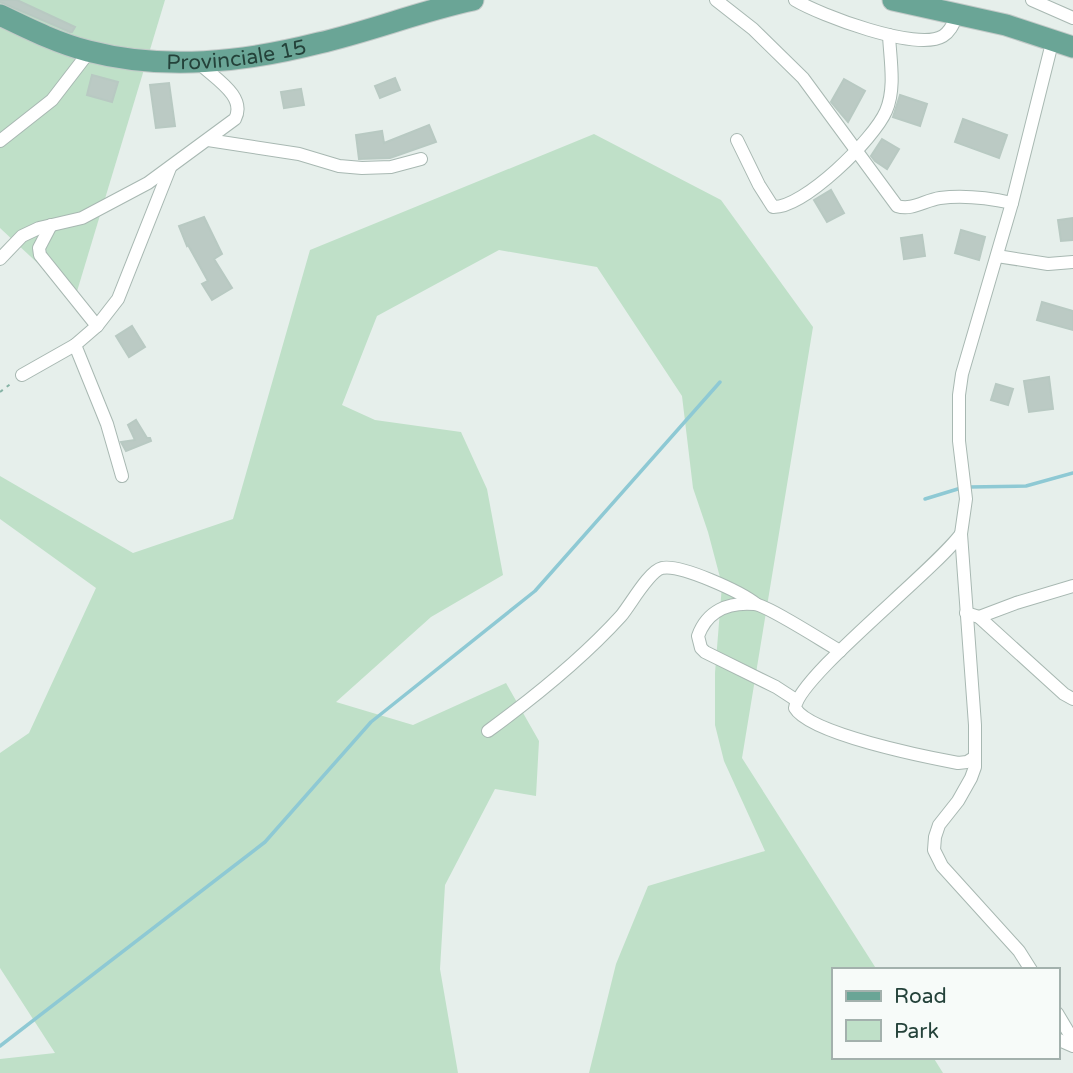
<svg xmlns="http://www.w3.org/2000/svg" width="1073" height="1073" font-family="'Varela Round',sans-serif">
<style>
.green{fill:#bfe0c8}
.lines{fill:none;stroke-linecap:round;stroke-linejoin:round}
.stream{stroke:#8ec9d4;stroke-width:3.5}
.building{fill:#bbcac4;stroke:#b8c9c2;stroke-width:2}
.street-casing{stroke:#a8b8b2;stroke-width:14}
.primary-casing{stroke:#c2cac8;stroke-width:23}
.path{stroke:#86b3a5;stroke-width:2;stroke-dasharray:3.5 5;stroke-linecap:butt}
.street{stroke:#fff;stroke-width:12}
.primary{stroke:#6aa596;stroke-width:21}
.labels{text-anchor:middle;stroke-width:7;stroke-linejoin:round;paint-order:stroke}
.street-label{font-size:21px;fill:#24423a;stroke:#f7fbf9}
</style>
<rect width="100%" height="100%" fill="#e6efeb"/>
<g class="green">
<polygon points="0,0 165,0 75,298 0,228"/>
<polygon points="594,134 721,200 813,327 742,758 877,970 833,970 833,1057 933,1057 943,1073 589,1073 616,964 648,886 765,851 724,761 715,725 715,673 722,585 708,532 693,488 682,396 597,267 499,250 377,316 342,405 375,420 461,432 487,489 503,575 431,617 336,702 413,725 506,683 539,741 536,796 495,789 445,885 440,969 458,1073 0,1073 0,1059 55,1053 0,968 0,753 29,733 96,588 0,519 0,476 133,553 233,519 310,250"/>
</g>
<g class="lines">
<g class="stream">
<polyline points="969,487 1026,486 1073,473"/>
<polyline points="925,499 961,488"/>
<polyline points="0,1046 265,842 371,722 535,591 720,382"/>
</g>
</g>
<g class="building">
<polygon points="0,0 17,0 75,27 72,32 70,32 0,2"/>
<polygon points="92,75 118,82 112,102 87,95"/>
<polygon points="395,78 400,90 380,98 375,86"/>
<polygon points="844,79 865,91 848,122 831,102"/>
<polygon points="169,83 175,126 156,128 150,85"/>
<polygon points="301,89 304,105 284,108 281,92"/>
<polygon points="900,95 927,104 920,126 893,117"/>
<polygon points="963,119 1007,135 999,158 955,142"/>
<polygon points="429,125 436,142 390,158 359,159 356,135 382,131 384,143"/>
<polygon points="882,139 899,149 887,169 875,161 871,156"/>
<polygon points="831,190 844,213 827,222 814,200"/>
<polygon points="204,217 222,254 214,259 232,288 212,300 202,284 208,281 188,245 187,246 179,226"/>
<polygon points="1073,218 1073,240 1061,241 1058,220"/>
<polygon points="961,230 985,237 979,260 955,253"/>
<polygon points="922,235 925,256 904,259 901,238"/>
<polygon points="1042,302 1073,311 1073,330 1037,320"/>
<polygon points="132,326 145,347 129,357 116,336"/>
<polygon points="1049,377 1053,409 1029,412 1024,381"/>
<polygon points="996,384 1013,389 1008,405 991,400"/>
<polygon points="136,420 147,438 150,438 151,441 126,451 121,442 135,440 128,425"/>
</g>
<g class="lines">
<g class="street-casing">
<g id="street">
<path d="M716,0L753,29L803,78L897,206C912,211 925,200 940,198C964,195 989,198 1012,203"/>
<path d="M795,0C820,15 917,52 943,36C951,31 954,22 958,14"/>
<polyline points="1032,0 1073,18"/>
<polyline points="208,140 299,154 339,166 362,168 391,167 421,159"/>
<path d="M737,140L759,185L773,207C804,208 874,139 886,111C896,88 890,59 889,35"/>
<polyline points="0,141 52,100 89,52"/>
<polyline points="51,225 39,248 40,255 97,326"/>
<polyline points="997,256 1048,264 1073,262"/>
<path d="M0,259L22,236L39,228L82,218L148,183L235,119C247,96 214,78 199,63"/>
<polyline points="75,345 107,424 122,476"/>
<polyline points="22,375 75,345 97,326 118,299 170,168"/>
<path d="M961,534C933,572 798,677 795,708C810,734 926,757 958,763L967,762L975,757"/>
<polyline points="966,613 979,617 1064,694 1073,699"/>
<polyline points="979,617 1016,603 1073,586"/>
<path d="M796,700L776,687L705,652L701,648L698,636C707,611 728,602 754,604C767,605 824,642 840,651"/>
<path d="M488,731C536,696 581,660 621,616C631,604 649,571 662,568C681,564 741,592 756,604"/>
<polyline points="1031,970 1019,951 942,866 934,850 935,837 939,825 958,801 971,778 975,767 975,725 961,534 966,499 959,441 959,395 962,374 1012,203 1053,39"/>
<polyline points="1057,1013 1073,1040"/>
<polyline points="1057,1039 1073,1046"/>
</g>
</g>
<g class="primary-casing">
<g id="primary">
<polyline points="893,0 1006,25 1073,47"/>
<path id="s1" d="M0,15C29,29 57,43 88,51C165,71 244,62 319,43C371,31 421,11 473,0"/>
</g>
</g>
<polyline class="path" points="0,392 13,382"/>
<use href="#street" class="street"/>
<use href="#primary" class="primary"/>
</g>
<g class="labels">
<g class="street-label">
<text dy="7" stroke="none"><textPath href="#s1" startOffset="245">Provinciale 15</textPath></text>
</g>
</g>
<rect x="832" y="968" width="228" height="91" fill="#f7fbf9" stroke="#a3b1ad" stroke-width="2"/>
<rect x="846" y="991" width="35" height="10" fill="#6aa596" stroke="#a3b1ad" stroke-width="2"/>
<text x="894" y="1003" font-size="21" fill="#24423a">Road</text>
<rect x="846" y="1020" width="35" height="21" fill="#bfe0c8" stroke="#a3b1ad" stroke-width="2"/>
<text x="894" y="1038" font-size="21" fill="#24423a">Park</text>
</svg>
